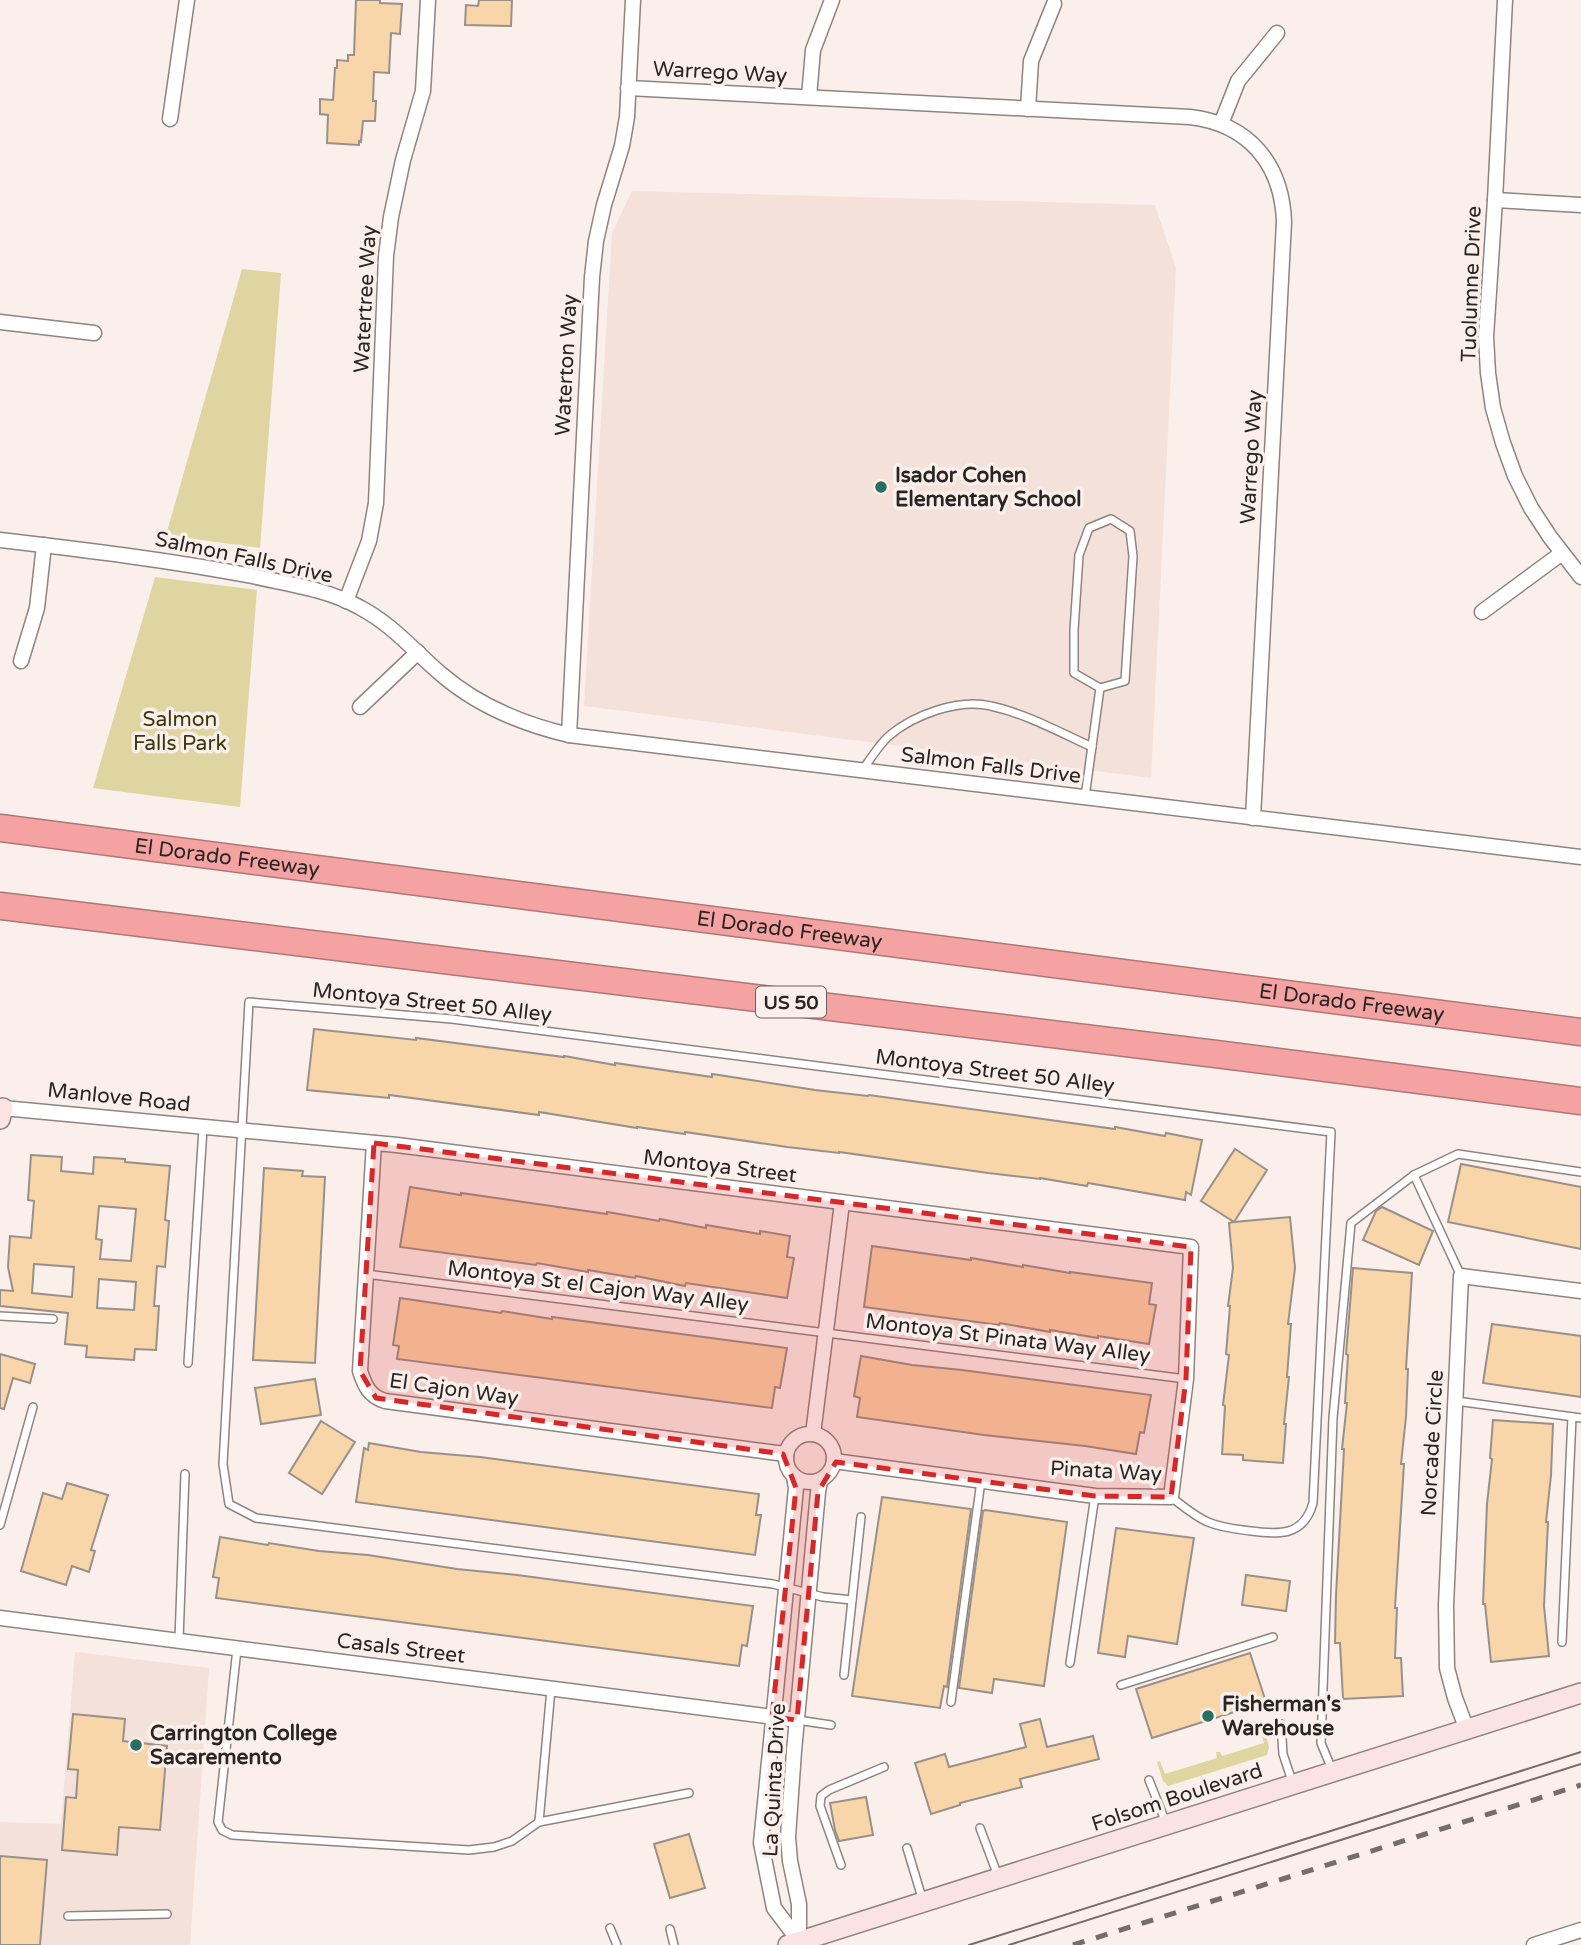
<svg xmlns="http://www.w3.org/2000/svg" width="1581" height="1945" font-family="'Varela Round',sans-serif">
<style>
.built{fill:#f4e1d9}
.green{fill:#dfd5a0}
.building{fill:#f9d5aa;stroke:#98918a;stroke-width:2;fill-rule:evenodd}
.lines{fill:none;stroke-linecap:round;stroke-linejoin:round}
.lane-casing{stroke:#8e8480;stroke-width:10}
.street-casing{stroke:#8e8480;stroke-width:17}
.secondary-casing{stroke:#8e8480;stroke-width:22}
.highway-casing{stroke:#ae7676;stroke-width:29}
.lane{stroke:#fff;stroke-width:7}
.street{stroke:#fff;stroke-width:14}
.secondary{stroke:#fce3e3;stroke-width:19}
.highway{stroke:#f5a2a3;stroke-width:26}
.tram{stroke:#746d6a;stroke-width:2}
.rail{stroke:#746d6a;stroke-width:5;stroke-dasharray:12 12;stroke-linecap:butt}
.marked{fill:#d62828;fill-opacity:0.2;stroke:#d62828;stroke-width:5;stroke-dasharray:14 9;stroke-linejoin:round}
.poi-dot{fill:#2a6e61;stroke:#faefea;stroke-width:2.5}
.labels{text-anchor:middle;stroke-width:7;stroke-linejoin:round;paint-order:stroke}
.shield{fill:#faefea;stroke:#68625f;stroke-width:2}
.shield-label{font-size:19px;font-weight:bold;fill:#292523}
.street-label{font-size:21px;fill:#292523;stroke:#faefea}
.poi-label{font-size:21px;font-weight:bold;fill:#292523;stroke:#faefea;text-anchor:start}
.park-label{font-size:21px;fill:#3e360d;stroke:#faefea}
</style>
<rect width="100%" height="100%" fill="#faefea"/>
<g class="built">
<polygon points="632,191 1155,205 1176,268 1151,778 584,706 612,233"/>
<polygon points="75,1652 209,1668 190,1945 0,1945 0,1822 61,1824"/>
</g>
<g class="green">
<polygon points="242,269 281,273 260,548 166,535"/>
<polygon points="155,577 257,590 240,807 93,788"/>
<polygon points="1264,1728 1269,1747 1267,1755 1168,1786 1163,1781 1157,1762 1160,1761 1165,1774 1217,1758 1216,1752 1220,1752 1222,1756 1264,1743 1260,1729"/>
</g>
<g class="building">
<polygon points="356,0 380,0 380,3 402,4 400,34 391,33 389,73 374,72 373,101 376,101 375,121 363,121 361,142 359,141 359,145 327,143 328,115 320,114 320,99 333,100 335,68 337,68 337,60 348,61 348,55 354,55"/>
<polygon points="479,0 512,0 511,26 465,25 466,5 478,6"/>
<polygon points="314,1029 416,1040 416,1038 564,1057 564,1056 615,1065 615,1063 712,1077 712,1074 815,1090 868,1096 869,1095 1115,1129 1115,1127 1165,1136 1166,1133 1202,1140 1191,1195 1186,1192 1185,1200 1088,1183 1087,1186 1040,1178 1040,1179 988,1173 839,1152 839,1153 787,1147 685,1132 685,1134 637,1127 637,1128 539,1112 539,1115 389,1095 389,1098 307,1090"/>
<polygon points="1235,1149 1267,1170 1234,1222 1290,1217 1295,1268 1288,1324 1291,1324 1287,1377 1289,1377 1284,1424 1286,1424 1283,1463 1243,1460 1243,1455 1222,1454 1225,1406 1223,1405 1229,1355 1226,1354 1230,1306 1228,1306 1233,1268 1229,1223 1234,1222 1201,1201"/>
<path d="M31,1155L62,1157L61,1171L93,1174L94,1157L125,1159V1162L170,1166L165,1220L169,1221L165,1267L157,1266L154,1306H159L156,1350L135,1349L134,1360L86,1357L87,1346L65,1344L68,1313L0,1306V1290L13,1291L8,1267L10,1236L31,1238L34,1201L28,1200ZM99,1206L136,1209L131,1261L100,1259L102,1240L96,1239ZM34,1264L74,1267L72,1297L32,1293ZM99,1279L136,1282L134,1310L97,1308Z"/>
<polygon points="1461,1164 1581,1187 1581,1249 1448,1222"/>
<polygon points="264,1168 303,1171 302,1176 325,1177 315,1363 253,1360"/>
<polygon points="410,1187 461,1195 461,1193 607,1214 607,1212 659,1221 660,1219 706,1228 706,1225 760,1234 760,1231 790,1236 787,1257 794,1258 787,1298 686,1283 685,1286 636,1276 635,1278 588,1270 588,1272 537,1263 536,1265 400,1247"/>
<polygon points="1382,1207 1433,1231 1419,1265 1363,1240 1376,1211"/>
<polygon points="872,1246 971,1260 971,1258 1023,1267 1023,1265 1070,1273 1070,1272 1152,1283 1149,1304 1156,1305 1149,1344 1098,1336 1098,1338 1050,1330 1050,1332 1000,1323 999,1325 864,1307"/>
<polygon points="1353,1268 1412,1273 1406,1369 1408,1369 1406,1417 1401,1464 1404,1464 1395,1608 1397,1608 1395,1658 1401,1658 1403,1696 1343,1699 1340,1643 1335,1643 1336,1595 1344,1449 1342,1449 1347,1403 1345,1403 1348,1355 1346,1354"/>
<polygon points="400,1298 501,1313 502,1311 552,1319 552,1317 787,1348 780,1388 775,1387 772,1408 397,1359 399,1346 393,1345"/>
<polygon points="1492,1324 1581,1336 1581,1397 1483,1383"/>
<polygon points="0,1354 35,1364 30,1383 13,1378 4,1409 0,1408"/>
<polygon points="861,1356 912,1365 962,1370 1151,1395 1144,1433 1140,1432 1136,1454 1085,1446 984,1435 857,1417 860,1398 854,1396"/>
<polygon points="315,1379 321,1415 261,1424 255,1388"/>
<polygon points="1493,1420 1553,1424 1551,1475 1546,1522 1548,1522 1544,1606 1549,1656 1491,1662 1485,1604 1483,1604 1487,1504 1492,1459 1490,1458"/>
<polygon points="321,1421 355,1442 322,1494 289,1473"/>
<polygon points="369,1443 421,1452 480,1457 759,1494 756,1515 761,1515 755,1555 356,1502 364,1448 368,1450"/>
<polygon points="67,1483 108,1495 91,1550 95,1551 89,1572 72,1566 66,1585 21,1571 43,1493 62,1499"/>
<polygon points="882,1497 971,1509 947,1687 944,1686 940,1708 852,1696"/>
<polygon points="985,1510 1067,1522 1044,1686 994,1679 992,1693 959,1688 983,1511"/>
<polygon points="1116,1528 1194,1538 1177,1644 1128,1636 1125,1657 1098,1653"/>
<polygon points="220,1537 268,1545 269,1543 319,1551 368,1555 457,1569 517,1575 753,1606 747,1646 742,1645 739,1666 216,1598 219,1578 213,1577"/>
<polygon points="1246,1575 1290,1581 1286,1611 1242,1605"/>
<polygon points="1250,1653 1266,1702 1152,1738 1136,1689"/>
<polygon points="73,1714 125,1719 123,1741 167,1746 160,1830 119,1827 117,1855 62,1850 66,1797 76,1798 78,1770 68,1769"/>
<polygon points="1040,1719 1047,1747 1093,1736 1099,1759 1020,1779 1022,1787 960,1803 960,1805 931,1814 915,1763 945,1754 949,1767 1026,1747 1020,1724"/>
<polygon points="866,1797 873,1835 839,1841 835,1830 830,1803"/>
<polygon points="689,1834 705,1888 670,1898 654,1844"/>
<polygon points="0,1856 47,1860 40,1945 0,1945"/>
</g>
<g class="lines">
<g class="lane-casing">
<g id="lane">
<polygon points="1111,519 1130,531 1133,556 1125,681 1100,688 1074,673 1074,630 1079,555 1089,528"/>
<path d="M863,769C871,759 879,744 890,735C914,715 959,698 991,706C1027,714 1059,732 1092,747"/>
<polyline points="1085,797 1100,688"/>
<polyline points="1414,1175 1458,1154 1581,1172"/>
<polyline points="366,1274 1186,1379"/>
<polyline points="0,1316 53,1319"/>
<polyline points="188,1363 203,1128"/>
<polyline points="1456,1401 1581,1418"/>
<polyline points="0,1525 33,1407"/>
<path d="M852,1600L823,1597L773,1584L256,1518L229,1504L223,1464L249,1002L452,1019L1331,1132L1313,1503C1304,1536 1279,1535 1251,1531C1236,1529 1222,1528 1208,1522C1194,1516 1183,1506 1171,1497"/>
<polyline points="179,1640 185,1474"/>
<polyline points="1562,1642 1572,1417"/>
<polyline points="237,1649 218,1822 222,1830 232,1835 469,1850 494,1847 512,1841 539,1822 551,1689"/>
<polyline points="1070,1663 1095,1496"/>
<polyline points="844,1675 861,1517"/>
<polyline points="1121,1685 1273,1637"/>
<polyline points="951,1702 981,1481"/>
<polyline points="797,1720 831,1725"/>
<polyline points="1281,1724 1283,1754 1293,1784"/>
<polyline points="1333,1772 1321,1743 1333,1418 1351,1223 1414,1175 1461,1276"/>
<polyline points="1149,1780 1166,1823"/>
<polyline points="539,1822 689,1793"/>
<polyline points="980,1828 998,1876"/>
<polyline points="907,1848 923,1901"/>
<polyline points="841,1865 820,1806 821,1796 829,1790 884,1767"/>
<polyline points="68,1916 167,1914"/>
<polyline points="610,1928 617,1945"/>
<polyline points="670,1929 674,1945"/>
</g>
</g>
<g class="street-casing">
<g id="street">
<polyline points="1505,0 1495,200 1486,337 1488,373 1493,408 1503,443 1515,476 1531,508 1550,537 1581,577"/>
<path d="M628,88L1190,117C1249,124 1282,164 1284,222L1253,818"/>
<polyline points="809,97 813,50 832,0"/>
<polyline points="1028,109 1031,61 1054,4"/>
<polyline points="170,119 187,0"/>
<polyline points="1221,124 1238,81 1277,33"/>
<polyline points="1495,200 1581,205"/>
<polyline points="0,322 94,333"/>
<path d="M0,540C85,550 169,560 252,576C288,584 327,589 359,607C392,624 413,650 441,674C478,706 522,724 569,735L1581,857"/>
<polyline points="346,601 369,541 376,503 386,256 391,217 403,160 423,91 428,0"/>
<polyline points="1482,612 1562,553"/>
<polyline points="21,661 37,608 44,545"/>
<polyline points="360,707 418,652"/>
<polyline points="569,735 592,277 596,241 604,205 622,146 627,117 633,0"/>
<polyline points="3,1108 397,1145 1191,1247 1186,1379 1171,1497 1095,1496 834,1461"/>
<path d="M374,1143L360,1371C365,1386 369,1396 385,1401L785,1454"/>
<circle cx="810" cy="1458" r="24"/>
<polyline points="813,1434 842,1203"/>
<polyline points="794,1477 796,1488 761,1843 774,1908 799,1941"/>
<polyline points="0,1618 797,1720"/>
<polyline points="1467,1730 1455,1698 1447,1668 1446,1605 1461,1276 1581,1291"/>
<polyline points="799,1941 799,1904 790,1861 788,1837 794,1751 818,1492 820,1481"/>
<polyline points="1534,1945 1581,1930"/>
</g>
</g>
<g class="secondary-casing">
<g id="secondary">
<polyline points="0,1119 3,1108"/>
<polyline points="788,1945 1581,1693"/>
</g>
</g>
<g class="highway-casing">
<g id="highway">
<path id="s1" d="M0,828L1581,1032"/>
<polyline points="0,906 1216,1054 1581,1101"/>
</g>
</g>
<use href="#lane" class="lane"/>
<use href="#street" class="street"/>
<use href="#secondary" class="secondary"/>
<use href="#highway" class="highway"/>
<g class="tram">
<polyline points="969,1945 1581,1752"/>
<polyline points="1009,1945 1581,1764"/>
</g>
<polyline class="rail" points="1073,1945 1581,1785"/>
</g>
<path class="marked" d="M374,1143L1191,1247L1186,1379L1171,1497L1095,1496L836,1462L818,1492L797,1720L772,1717L796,1488L783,1454L376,1398L360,1371Z"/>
<g class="poi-dot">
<circle cx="881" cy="487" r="7"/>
<circle cx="1208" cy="1716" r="7"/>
<circle cx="136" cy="1745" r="7"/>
</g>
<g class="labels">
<rect class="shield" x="756" y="986.5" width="70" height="31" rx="5"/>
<g class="shield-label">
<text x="791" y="1009">US 50</text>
</g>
<g class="street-label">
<text transform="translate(720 72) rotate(3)" y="7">Warrego Way</text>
<text transform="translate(1471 284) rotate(-88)" y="7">Tuolumne Drive</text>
<text transform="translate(365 299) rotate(-87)" y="7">Watertree Way</text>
<text transform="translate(566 365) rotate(-87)" y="7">Waterton Way</text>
<text transform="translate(1251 457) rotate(-87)" y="7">Warrego Way</text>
<text transform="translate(244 557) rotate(12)" y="7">Salmon Falls Drive</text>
<text transform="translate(991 765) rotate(7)" y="7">Salmon Falls Drive</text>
<text dy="7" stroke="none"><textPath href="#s1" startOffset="229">El Dorado Freeway</textPath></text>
<text dy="7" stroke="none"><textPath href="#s1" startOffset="796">El Dorado Freeway</textPath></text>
<text transform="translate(432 1002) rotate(6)" y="7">Montoya Street 50 Alley</text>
<text dy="7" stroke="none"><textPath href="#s1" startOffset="1363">El Dorado Freeway</textPath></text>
<text transform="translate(995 1071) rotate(7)" y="7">Montoya Street 50 Alley</text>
<text transform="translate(119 1097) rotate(6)" y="7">Manlove Road</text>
<text transform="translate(720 1166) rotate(7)" y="7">Montoya Street</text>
<text transform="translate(598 1286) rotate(7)" y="7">Montoya St el Cajon Way Alley</text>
<text transform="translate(1008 1338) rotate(7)" y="7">Montoya St Pinata Way Alley</text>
<text transform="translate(454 1389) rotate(8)" y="7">El Cajon Way</text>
<text transform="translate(1432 1443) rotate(-87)" y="7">Norcade Circle</text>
<text transform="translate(1106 1471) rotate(3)" y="7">Pinata Way</text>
<text transform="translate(401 1648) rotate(7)" y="7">Casals Street</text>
<text transform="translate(774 1780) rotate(-87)" y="7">La Quinta Drive</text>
<text transform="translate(1177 1797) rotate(-18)" y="7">Folsom Boulevard</text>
</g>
<g class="poi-label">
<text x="895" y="482">Isador Cohen<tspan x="895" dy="24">Elementary School</tspan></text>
<text x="1222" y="1711">Fisherman's<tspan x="1222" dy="24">Warehouse</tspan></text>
<text x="150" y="1740">Carrington College<tspan x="150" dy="24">Sacaremento</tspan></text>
</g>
<g class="park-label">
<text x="180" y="726">Salmon<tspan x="180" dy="24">Falls Park</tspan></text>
</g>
</g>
</svg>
